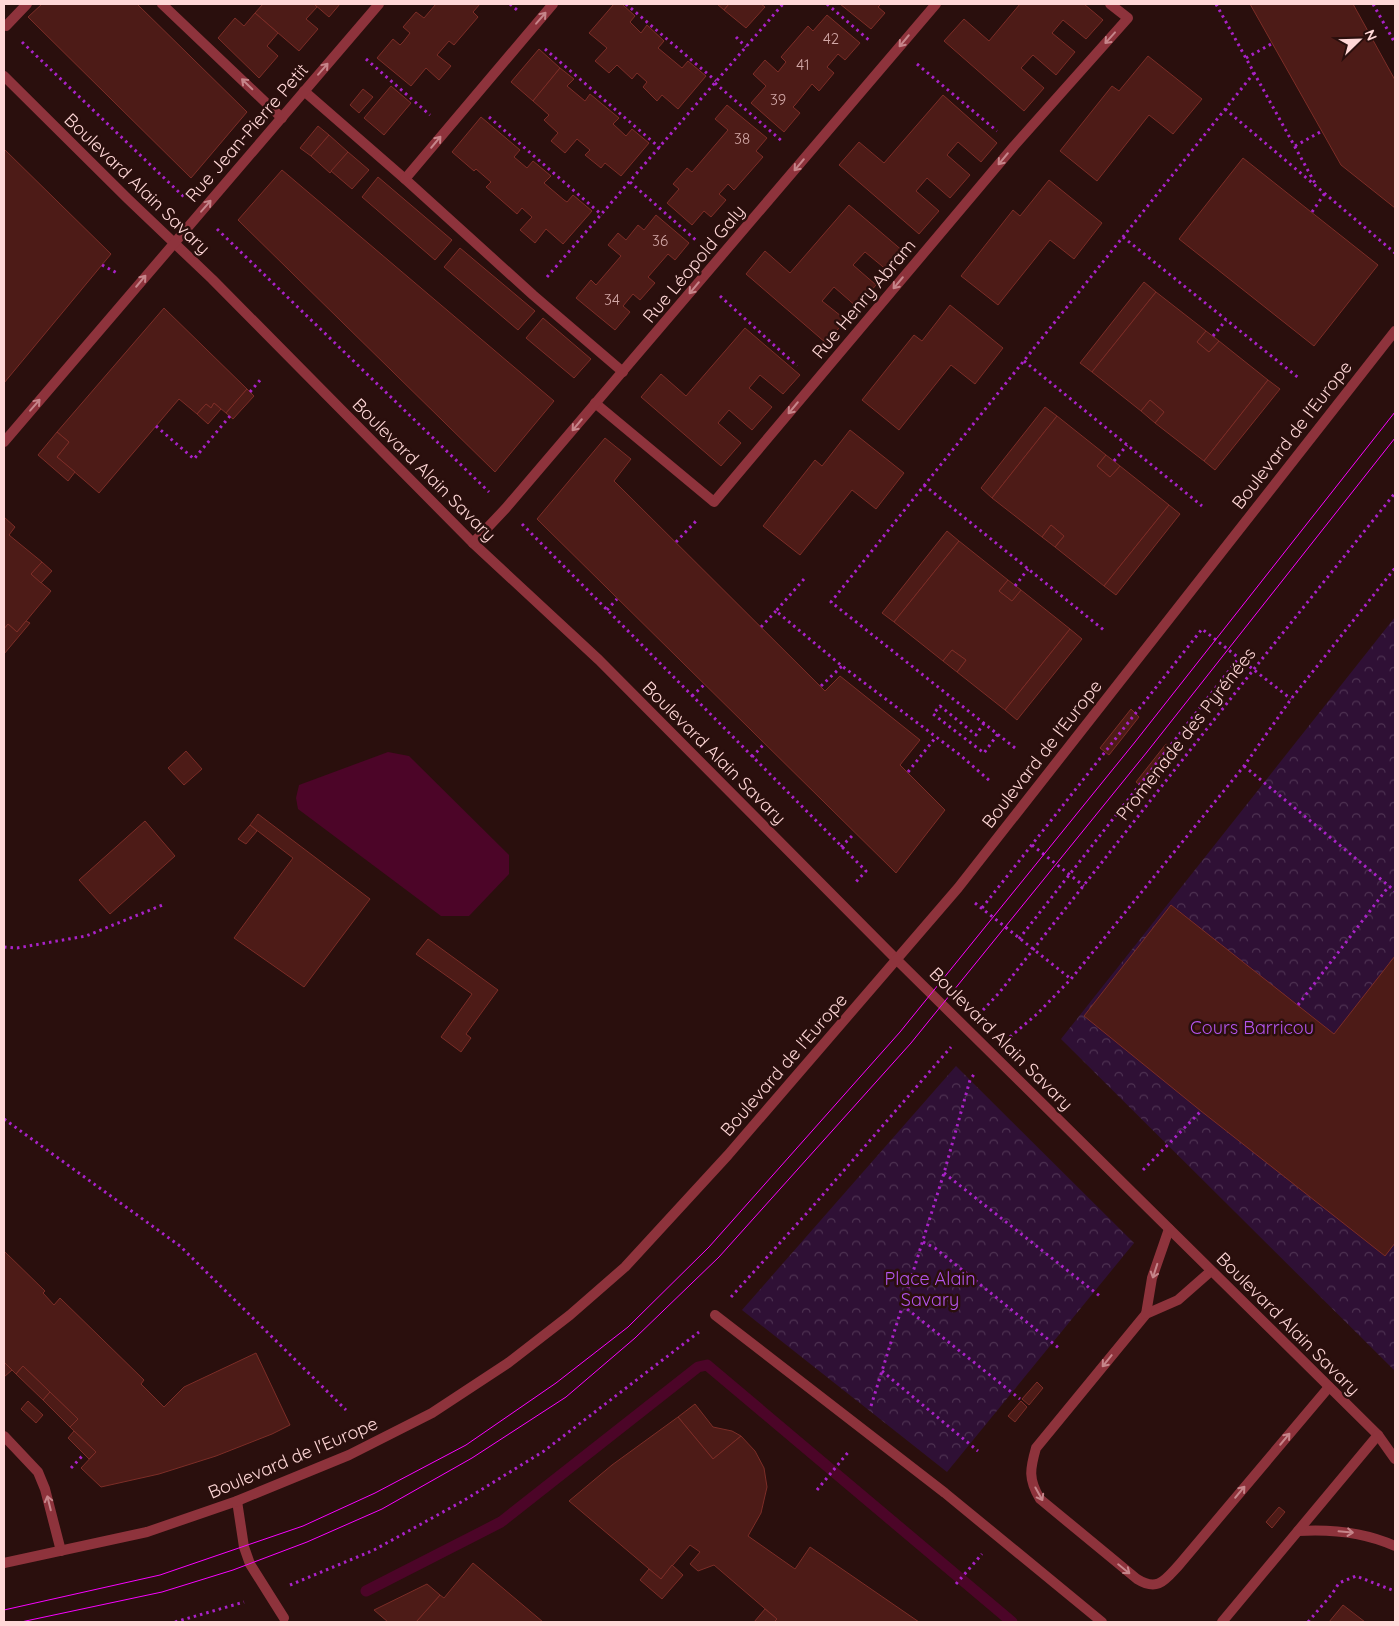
<svg xmlns="http://www.w3.org/2000/svg" width="1399" height="1626" font-family="Quicksand,sans-serif">
<style>
.forest{fill:url(#forest-crowns)}
.water{fill:#4c0528}
.lines{fill:none;stroke-linecap:round;stroke-linejoin:round}
.stream{stroke:#4c0528;stroke-width:11}
.building{fill:#4d1b17;stroke:#7c2d27}
.path{stroke:#a922c8;stroke-width:3;stroke-dasharray:2.5 4;stroke-linecap:butt}
.lane{stroke:#8e333c;stroke-width:10}
.street{stroke:#8e333c;stroke-width:10}
.tram{stroke:#f803ff;stroke-width:1}
.oneway{stroke:#c6858a}
.labels{text-anchor:middle;stroke-width:5;stroke-linejoin:round;paint-order:stroke}
.number-label{font-size:15px;fill:#d2a8a7}
.street-label{font-size:18px;fill:#ffd7d7;stroke:#2a0f0d}
.park-label{font-size:18px;fill:#b455ed;stroke:#2a0f0d}
</style>
<defs>
<pattern id="forest-crowns" width="20" height="18" patternUnits="userSpaceOnUse" patternTransform="scale(1.25)"><rect width="20" height="18" fill="#2f1035"/><path d="M2 6a3 3 0 1 1 6 0M12 15a3 3 0 1 1 6 0" fill="none" stroke="#4e3252"/></pattern>
</defs>
<rect width="100%" height="100%" fill="#2a0f0d"/>
<g class="forest">
<polygon points="1395,617 1395,1371 1061,1039"/>
<polygon points="956,1066 1134,1243 947,1472 742,1310"/>
</g>
<polygon class="water" points="388,752 409,756 509,855 509,874 469,916 441,916 298,809 296,798 299,785"/>
<g class="lines">
<polyline class="stream" points="366,1591 501,1522 698,1367 707,1365 1012,1622"/>
</g>
<g class="building">
<polygon points="42,4 137,4 247,112 191,178 28,17"/>
<polygon points="263,4 314,4 317,7 306,19 318,29 299,51 255,13"/>
<polygon points="314,4 340,4 329,17"/>
<polygon points="436,4 480,4 473,12 478,17 454,45 449,41 437,55 451,66 439,80 426,68 411,86 377,58 393,39 400,45 403,42 410,33 403,27 416,12 424,18"/>
<polygon points="614,4 622,4 635,16 630,22 641,33 647,25 664,41 658,48 682,68 688,61 706,76 678,109 662,95 657,101 643,87 647,82 637,73 632,79 617,65 609,73 595,61 607,48 589,33"/>
<polygon points="717,4 729,4 724,10"/>
<polygon points="729,4 761,4 765,7 746,28 724,10"/>
<polygon points="840,4 881,4 878,7 885,13 871,29"/>
<polygon points="1020,4 1084,4 1103,20 1086,39 1063,20 1052,33 1075,52 1056,75 1033,55 1021,68 1044,88 1024,111 944,41 964,19 989,41"/>
<polygon points="1250,4 1353,4 1395,80 1395,208 1341,165"/>
<polygon points="255,13 278,33 267,46 278,56 259,78 218,38 235,18 244,26"/>
<polygon points="827,15 860,43 845,60 838,54 827,67 834,73 819,91 812,84 795,105 793,107 800,113 784,132 751,103 766,86 753,74 765,60 778,72 786,62 781,57 808,26 813,31"/>
<polygon points="539,49 560,68 533,101 511,82"/>
<polygon points="1148,56 1202,99 1173,134 1149,115 1097,181 1060,151 1112,86 1119,91"/>
<polygon points="560,68 574,79 567,86 585,101 590,94 619,118 613,124 626,136 632,129 649,143 621,176 605,163 601,168 585,155 590,150 577,139 565,153 551,141 558,133 544,120 549,115 533,101"/>
<polygon points="391,86 411,103 384,135 364,118"/>
<polygon points="363,89 373,97 359,113 350,105"/>
<polygon points="943,95 997,143 981,162 958,142 947,155 970,175 950,198 927,178 916,191 939,211 919,234 839,165 859,142 884,163"/>
<polygon points="727,105 767,138 756,151 763,157 734,190 728,184 719,194 726,200 711,217 704,211 692,225 667,203 679,189 673,184 687,168 692,172 728,130 715,119"/>
<polygon points="481,117 520,150 514,157 527,168 533,161 551,176 544,183 564,200 567,202 573,195 592,211 563,244 546,229 535,243 520,230 532,217 522,208 517,214 486,187 491,182 476,169 474,171 452,152"/>
<polygon points="318,126 329,135 311,156 300,148"/>
<polygon points="329,135 348,152 330,173 311,156"/>
<polygon points="4,149 111,254 4,383"/>
<polygon points="348,152 369,170 352,189 331,171"/>
<polygon points="1243,158 1378,265 1314,346 1179,239"/>
<polygon points="282,170 554,401 495,472 238,220"/>
<polygon points="378,177 452,240 435,260 362,197"/>
<polygon points="1049,180 1102,223 1074,259 1050,240 998,305 961,276 1013,210 1020,216"/>
<polygon points="849,205 904,252 888,271 865,252 853,265 876,285 857,307 834,287 822,301 846,320 826,343 746,274 765,251 790,273"/>
<polygon points="656,215 689,243 675,260 668,254 648,277 655,283 640,300 633,294 623,306 630,312 615,330 576,298 591,280 596,285 621,256 608,245 618,233 626,240 638,225 644,230"/>
<polygon points="460,248 535,311 518,330 444,267"/>
<polygon points="1144,282 1156,292 1092,372 1080,363"/>
<polygon points="1156,292 1206,331 1197,342 1209,352 1219,341 1268,380 1204,461 1155,423 1164,412 1150,400 1141,411 1092,372"/>
<polygon points="950,305 1003,348 975,384 951,365 899,430 862,400 914,335 922,341"/>
<polygon points="164,308 247,389 226,413 214,403 211,408 206,404 197,414 179,399 99,493 57,457 69,442 57,432"/>
<polygon points="543,318 591,359 574,378 526,338"/>
<polygon points="745,328 800,375 783,394 760,375 749,388 772,407 752,430 729,410 718,423 741,443 721,466 641,397 661,374 686,396"/>
<polygon points="1206,331 1219,341 1209,352 1197,342"/>
<polygon points="1268,380 1280,389 1215,470 1204,461"/>
<polygon points="247,389 254,396 233,419 226,413"/>
<polygon points="1150,400 1164,412 1155,423 1141,411"/>
<polygon points="214,403 221,409 208,424 197,414 206,404 211,408"/>
<polygon points="1045,407 1057,416 992,498 981,488"/>
<polygon points="1057,416 1106,455 1097,466 1110,477 1120,466 1169,505 1104,586 1055,547 1064,536 1051,525 1042,537 992,498"/>
<polygon points="850,430 904,473 876,509 852,490 800,555 763,526 815,460 822,466"/>
<polygon points="57,432 69,442 57,457 75,472 68,481 38,455"/>
<polygon points="605,438 631,459 614,481 825,691 840,676 920,740 900,765 945,810 896,873 537,519"/>
<polygon points="1106,455 1120,466 1110,477 1097,466"/>
<polygon points="1169,505 1180,514 1116,595 1104,586"/>
<polygon points="4,517 15,527 9,535 42,562 31,574 51,591 17,632 8,624 4,629"/>
<polygon points="1051,525 1064,536 1055,547 1042,537"/>
<polygon points="947,531 959,541 894,622 882,613"/>
<polygon points="959,541 1008,580 999,591 1012,601 1021,590 1070,629 1005,710 957,672 966,660 952,650 943,661 894,622"/>
<polygon points="42,562 52,571 41,583 31,574"/>
<polygon points="1008,580 1021,590 1012,601 999,591"/>
<polygon points="26,621 30,623 4,654 4,629 8,624 17,632"/>
<polygon points="1070,629 1082,639 1017,720 1005,710"/>
<polygon points="952,650 966,660 957,672 943,661"/>
<polygon points="1131,709 1139,717 1109,755 1100,748"/>
<polygon points="1166,744 1175,751 1145,789 1136,782"/>
<polygon points="186,751 202,769 184,785 168,768"/>
<polygon points="258,814 370,899 304,987 234,938 293,858 250,825"/>
<polygon points="145,821 175,856 110,914 79,880"/>
<polygon points="250,825 257,831 246,844 238,839"/>
<polygon points="1171,905 1334,1034 1395,956 1395,1243 1385,1256 1201,1111 1084,1016"/>
<polygon points="428,939 498,990 466,1034 471,1038 461,1052 441,1037 472,994 416,954"/>
<polygon points="4,1251 45,1291 43,1293 54,1305 60,1298 144,1380 141,1384 164,1407 184,1387 256,1353 290,1425 272,1434 216,1456 159,1474 101,1487 81,1468 96,1452 70,1427 78,1419 23,1366 16,1374 4,1362"/>
<polygon points="4,1362 12,1370 4,1377"/>
<polygon points="23,1366 50,1392 43,1400 16,1374"/>
<polygon points="1037,1382 1043,1388 1029,1405 1022,1399"/>
<polygon points="50,1392 78,1419 70,1427 43,1400"/>
<polygon points="28,1401 43,1415 36,1423 21,1409"/>
<polygon points="1021,1401 1027,1407 1015,1422 1008,1416"/>
<polygon points="695,1404 713,1427 732,1431 741,1436 713,1459 678,1417"/>
<polygon points="678,1417 713,1459 741,1436 755,1451 764,1468 767,1487 761,1513 748,1536 795,1569 810,1547 919,1622 774,1622 777,1619 714,1565 698,1571 690,1564 700,1552 690,1545 661,1579 569,1501 612,1465"/>
<polygon points="74,1431 96,1452 89,1459 68,1438"/>
<polygon points="1279,1507 1285,1512 1272,1528 1266,1522"/>
<polygon points="473,1563 543,1622 416,1622 440,1595 444,1598"/>
<polygon points="672,1565 683,1575 662,1599 640,1580 649,1569 661,1579"/>
<polygon points="427,1584 440,1595 416,1622 388,1622 374,1610"/>
<polygon points="1343,1605 1365,1622 1329,1622"/>
<polygon points="765,1609 777,1619 774,1622 754,1622"/>
</g>
<g class="lines">
<g class="path">
<polyline points="510,4 517,10"/>
<polyline points="626,4 716,81"/>
<polyline points="827,4 870,41"/>
<polyline points="1216,4 1316,185"/>
<polyline points="1373,4 1395,43"/>
<polyline points="736,37 746,47"/>
<polyline points="22,42 184,197"/>
<polyline points="545,49 660,148"/>
<polyline points="1246,58 1273,43"/>
<polyline points="366,59 430,115"/>
<polyline points="917,64 997,131"/>
<polyline points="715,83 783,142"/>
<polyline points="1225,109 1395,253"/>
<polyline points="489,117 602,215"/>
<polyline points="1295,146 1322,131"/>
<polyline points="630,182 698,242"/>
<polyline points="1312,212 1325,193"/>
<polyline points="217,229 489,492"/>
<polyline points="1123,237 1300,379"/>
<polyline points="102,265 117,273"/>
<polyline points="547,277 783,4"/>
<polyline points="720,296 797,366"/>
<polyline points="1213,336 1226,320"/>
<polyline points="1024,361 1202,506"/>
<polyline points="250,392 261,379"/>
<polyline points="156,426 194,459 230,416"/>
<polyline points="1114,461 1127,445"/>
<polyline points="924,485 1105,631"/>
<polyline points="522,524 866,871 855,883"/>
<polyline points="676,542 698,519"/>
<polyline points="804,579 776,611 842,666 960,755 990,781"/>
<polyline points="1015,586 1028,569"/>
<polyline points="607,610 617,599"/>
<polyline points="761,627 776,611"/>
<polyline points="821,686 842,666"/>
<polyline points="692,696 705,684"/>
<polyline points="984,723 976,735 940,706 933,714 984,753 998,734"/>
<polyline points="1015,748 831,602 1254,73"/>
<polyline points="752,757 765,743"/>
<polyline points="1244,766 1395,891"/>
<polyline points="908,772 936,737"/>
<polyline points="1032,845 1084,886"/>
<polyline points="841,847 854,834"/>
<polyline points="975,903 1071,979"/>
<polyline points="982,908 1202,629 1291,699"/>
<polyline points="1019,939 1239,658"/>
<polyline points="4,947 17,948 86,936 165,904"/>
<polyline points="1298,1005 1389,886"/>
<polyline points="983,1010 999,993 1254,669 1395,493"/>
<polyline points="1010,1037 1037,1014 1071,979 1244,766 1291,699 1395,568"/>
<polyline points="4,1119 180,1246 346,1410"/>
<polyline points="1143,1170 1201,1111"/>
<polyline points="944,1173 1101,1297"/>
<polyline points="923,1242 935,1248 1060,1349"/>
<polyline points="731,1297 807,1213 951,1047"/>
<polyline points="902,1305 1020,1399"/>
<polyline points="882,1371 978,1451"/>
<polyline points="871,1406 944,1173 970,1080 975,1073"/>
<polyline points="71,1468 84,1454"/>
<polyline points="817,1490 850,1450"/>
<polyline points="956,1584 982,1554"/>
<polyline points="290,1585 374,1550 463,1501 544,1451 699,1332"/>
<polyline points="175,1622 244,1602"/>
<polyline points="1308,1622 1332,1594 1339,1583 1356,1576 1392,1590 1395,1589"/>
</g>
<g class="lane">
<path d="M1211,1271L1178,1300L1146,1314L1036,1448C1030,1469 1028,1479 1040,1499L1137,1579C1158,1592 1165,1580 1179,1565L1329,1387"/>
<polyline points="1146,1314 1152,1278 1169,1229"/>
<polyline points="237,1501 244,1547 250,1564 284,1618"/>
</g>
<g class="street">
<polyline points="162,4 282,118"/>
<polyline points="6,26 27,4"/>
<polyline points="4,76 128,199 212,279 473,543 599,660 897,960 1378,1435 1395,1459"/>
<polyline points="304,91 405,179 533,295 623,372"/>
<polyline points="405,179 553,4"/>
<polyline points="595,403 714,502 1014,146 1128,18 1110,4"/>
<polyline points="4,442 379,4"/>
<polyline points="473,543 506,508 936,4"/>
<polyline points="715,1315 945,1493 1102,1622"/>
<polyline points="4,1436 38,1472 45,1489 61,1551"/>
<path d="M1298,1531C1331,1529 1364,1532 1395,1546"/>
<polyline points="4,1563 147,1532 237,1501 349,1455 432,1413 508,1363 570,1315 625,1267 728,1155 958,888 1395,331"/>
<polyline points="1222,1622 1378,1435"/>
</g>
<g class="tram">
<polyline points="4,1610 160,1575 303,1526 375,1493 466,1445 556,1383 628,1327 709,1247 900,1032 1135,742 1395,412"/>
<polyline points="21,1622 162,1592 233,1570 307,1542 382,1509 472,1458 566,1397 635,1338 719,1257 911,1043 1147,752 1395,438"/>
</g>
</g>
<defs><path id="oneway-shaft" d="M-6 0H5M1.5-3L5.5 0L1.5 3" fill="none" stroke-width="1.6" stroke-linecap="round" stroke-linejoin="round" transform="scale(1.25)"/></defs>
<g class="oneway">
<use href="#oneway-shaft" transform="translate(541 18) rotate(-49)"/>
<use href="#oneway-shaft" transform="translate(1110 38) rotate(132)"/>
<use href="#oneway-shaft" transform="translate(904 41) rotate(130)"/>
<use href="#oneway-shaft" transform="translate(323 69) rotate(-49)"/>
<use href="#oneway-shaft" transform="translate(247 84) rotate(-136)"/>
<use href="#oneway-shaft" transform="translate(436 142) rotate(-50)"/>
<use href="#oneway-shaft" transform="translate(1003 159) rotate(130)"/>
<use href="#oneway-shaft" transform="translate(799 165) rotate(130)"/>
<use href="#oneway-shaft" transform="translate(206 206) rotate(-49)"/>
<use href="#oneway-shaft" transform="translate(141 281) rotate(-50)"/>
<use href="#oneway-shaft" transform="translate(898 283) rotate(130)"/>
<use href="#oneway-shaft" transform="translate(694 288) rotate(130)"/>
<use href="#oneway-shaft" transform="translate(35 405) rotate(-49)"/>
<use href="#oneway-shaft" transform="translate(793 408) rotate(130)"/>
<use href="#oneway-shaft" transform="translate(577 425) rotate(130)"/>
<use href="#oneway-shaft" transform="translate(1155 1271) rotate(108)"/>
<use href="#oneway-shaft" transform="translate(1107 1361) rotate(129)"/>
<use href="#oneway-shaft" transform="translate(1285 1439) rotate(-50)"/>
<use href="#oneway-shaft" transform="translate(1240 1492) rotate(-50)"/>
<use href="#oneway-shaft" transform="translate(1039 1494) rotate(61)"/>
<use href="#oneway-shaft" transform="translate(49 1503) rotate(-104)"/>
<use href="#oneway-shaft" transform="translate(1346 1532) rotate(5)"/>
<use href="#oneway-shaft" transform="translate(1124 1569) rotate(39)"/>
</g>
<g class="labels">
<g class="number-label">
<text x="831" y="44">42</text>
<text x="803" y="70">41</text>
<text x="778" y="105">39</text>
<text x="742" y="144">38</text>
<text x="660" y="246">36</text>
<text x="612" y="305">34</text>
</g>
<g class="street-label">
<text transform="translate(247 133) rotate(-49)" y="6">Rue Jean-Pierre Petit</text>
<text transform="translate(137 184) rotate(44)" y="6">Boulevard Alain Savary</text>
<text transform="translate(694 264) rotate(-50)" y="6">Rue Léopold Galy</text>
<text transform="translate(864 299) rotate(-50)" y="6">Rue Henry Abram</text>
<text transform="translate(1292 435) rotate(-52)" y="6">Boulevard de l'Europe</text>
<text transform="translate(424 470) rotate(45)" y="6">Boulevard Alain Savary</text>
<text transform="translate(1186 734) rotate(-52)" y="6">Promenade des Pyrénées</text>
<text transform="translate(714 753) rotate(45)" y="6">Boulevard Alain Savary</text>
<text transform="translate(1042 754) rotate(-52)" y="6">Boulevard de l'Europe</text>
<text transform="translate(1001 1039) rotate(45)" y="6">Boulevard Alain Savary</text>
<text transform="translate(784 1065) rotate(-49)" y="6">Boulevard de l'Europe</text>
<text transform="translate(1288 1324) rotate(45)" y="6">Boulevard Alain Savary</text>
<text transform="translate(293 1458) rotate(-23)" y="6">Boulevard de l'Europe</text>
</g>
<g class="park-label">
<text x="1252" y="1034">Cours Barricou</text>
<text x="930" y="1285">Place Alain<tspan x="930" dy="21">Savary</tspan></text>
</g>
</g>
<rect width="1399" height="1626" fill="none" stroke="#ffd7d7" stroke-width="10"/>
<g transform="translate(1359 40) rotate(67)" stroke="#2a0f0d" stroke-width="4" paint-order="stroke">
<path d="M0-4L9 19L0 12L-9 19Z" fill="#ffd7d7"/>
<text y="-8" font-size="14" font-weight="bold" text-anchor="middle" fill="#ffd7d7">N</text>
</g>
</svg>
